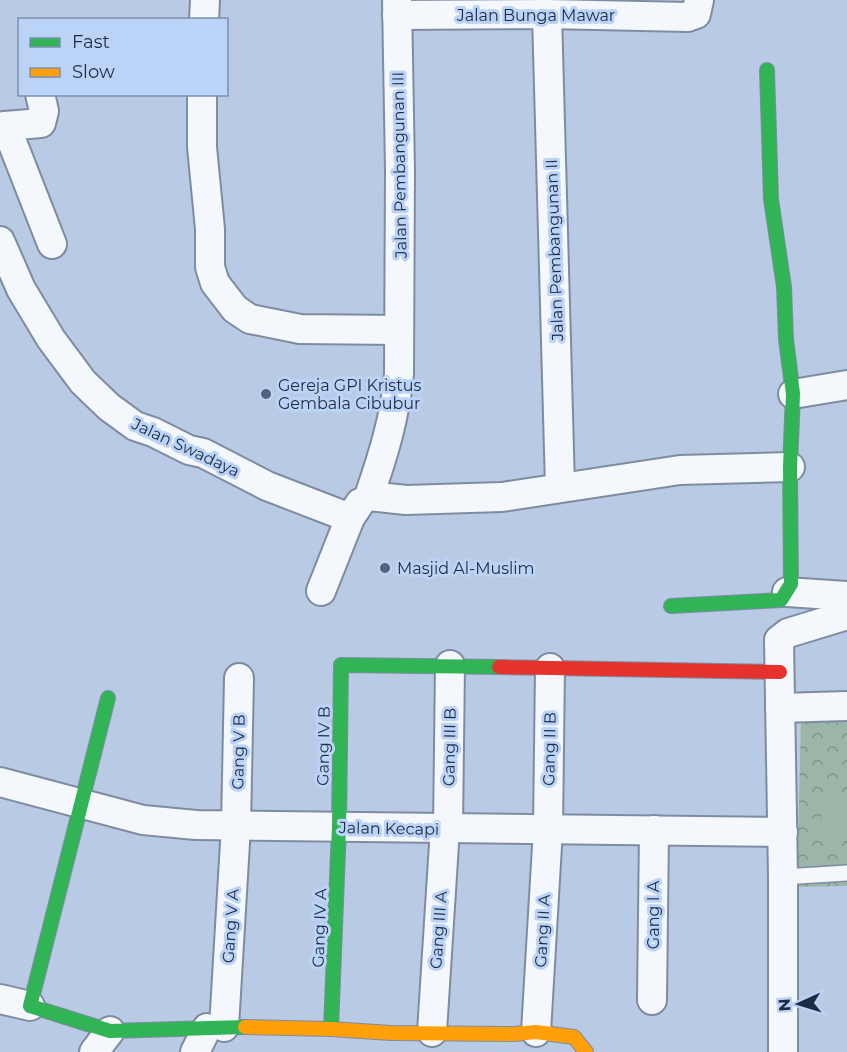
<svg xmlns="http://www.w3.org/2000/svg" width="847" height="1052" font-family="Montserrat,sans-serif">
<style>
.park{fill:url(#park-crowns)}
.pitch{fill:#9bb5a9}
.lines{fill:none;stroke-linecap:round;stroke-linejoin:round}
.lane-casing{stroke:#7e8ca2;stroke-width:18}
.street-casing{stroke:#7e8ca2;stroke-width:32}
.fast-casing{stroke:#7e8ca2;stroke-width:16}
.slow-casing{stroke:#7e8ca2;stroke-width:16}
.jam-casing{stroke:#7e8ca2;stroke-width:16}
.lane{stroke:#f4f7fb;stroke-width:15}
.street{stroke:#f4f7fb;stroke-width:28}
.fast{stroke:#30b455;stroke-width:14}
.slow{stroke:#ff9f0a;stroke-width:14}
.jam{stroke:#e5322d;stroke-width:14}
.poi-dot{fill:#53637b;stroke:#bbd3f7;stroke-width:2}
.labels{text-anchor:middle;stroke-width:6;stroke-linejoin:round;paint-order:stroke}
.street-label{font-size:16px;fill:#1c2c43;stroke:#bbd3f7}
.poi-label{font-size:16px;fill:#1c2c43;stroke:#bbd3f7;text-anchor:start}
</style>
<defs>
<pattern id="park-crowns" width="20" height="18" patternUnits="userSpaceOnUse" patternTransform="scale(1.5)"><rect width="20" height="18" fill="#9bb5a9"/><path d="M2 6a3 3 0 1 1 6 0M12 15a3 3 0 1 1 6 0" fill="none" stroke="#7e938b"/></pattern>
</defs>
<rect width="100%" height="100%" fill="#b9cae4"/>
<polygon class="park" points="847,717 847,886 797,887 801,719"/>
<polygon class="pitch" points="822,792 847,792 847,835 821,835"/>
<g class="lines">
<g class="lane-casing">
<polyline id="lane" points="783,877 847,873"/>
</g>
<g class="street-casing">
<g id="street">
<polyline points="547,14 560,487"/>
<polyline points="397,15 547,14 688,17 696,14 699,0"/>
<polyline points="204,20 205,0"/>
<polyline points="202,94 202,147 210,229 210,267 215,283 235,309 250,319 300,329 399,330"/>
<polyline points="5,126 41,123 44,111 40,94"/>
<polyline points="0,127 5,126 7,129 52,244"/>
<polyline points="0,241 21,289 51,339 83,382 109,407 135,426 153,432 189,450 203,453 267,486 350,518"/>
<polyline points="793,394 847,385"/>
<path d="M369,496C383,456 395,417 399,374L400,170L397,0"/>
<polyline points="369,496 406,500 502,497 680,470 790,467"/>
<polyline points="321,591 350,518 360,503"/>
<polyline points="787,592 847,596"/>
<polyline points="780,708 847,706"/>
<polyline points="0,782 143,820 196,825 783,832"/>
<polyline points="448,828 450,665"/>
<polyline points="0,999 30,1006"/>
<polyline points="652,1000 654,830"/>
<polyline points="224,1027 236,826 239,678"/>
<polyline points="432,1032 445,828"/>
<polyline points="536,1032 548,829 550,668"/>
<polyline points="94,1052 110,1031"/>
<polyline points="195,1052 207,1028"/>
<polyline points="783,1052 783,877 779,640 788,633 847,615"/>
</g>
</g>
<g class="fast-casing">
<g id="fast">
<polyline points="671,606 781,600 791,584 790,467 793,394 786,339 784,287 771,199 767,70"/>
<polyline points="108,698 30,1006 110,1031 245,1027"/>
<polyline points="331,1029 339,827 341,665 499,667"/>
</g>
</g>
<g class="slow-casing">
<polyline id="slow" points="245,1027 331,1029 391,1033 514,1034 536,1032 574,1037 586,1052"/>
</g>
<g class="jam-casing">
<polyline id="jam" points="499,667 780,672"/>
</g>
<use href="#lane" class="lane"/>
<use href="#street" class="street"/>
<use href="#fast" class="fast"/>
<use href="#slow" class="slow"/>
<use href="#jam" class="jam"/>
</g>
<g class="poi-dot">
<circle cx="266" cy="394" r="6"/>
<circle cx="385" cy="568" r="6"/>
</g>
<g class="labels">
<g class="street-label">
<text x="536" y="21">Jalan Bunga Mawar</text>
<text transform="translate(399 165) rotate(-91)" y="6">Jalan Pembangunan III</text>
<text transform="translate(554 250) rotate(-92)" y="6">Jalan Pembangunan II</text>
<text transform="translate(186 447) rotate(25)" y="6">Jalan Swadaya</text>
<text transform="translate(323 746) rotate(-89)" y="6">Gang IV B</text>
<text transform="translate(449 747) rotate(-89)" y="6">Gang III B</text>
<text transform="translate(549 749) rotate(-89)" y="6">Gang II B</text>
<text transform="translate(238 752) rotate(-89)" y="6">Gang V B</text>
<text transform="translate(389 828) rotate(1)" y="6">Jalan Kecapi</text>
<text transform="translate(653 915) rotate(-90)" y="6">Gang I A</text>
<text transform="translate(230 926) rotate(-86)" y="6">Gang V A</text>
<text transform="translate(319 928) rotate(-88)" y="6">Gang IV A</text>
<text transform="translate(438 930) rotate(-86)" y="6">Gang III A</text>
<text transform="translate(542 931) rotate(-87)" y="6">Gang II A</text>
</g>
<g class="poi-label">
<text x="278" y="391">Gereja GPI Kristus<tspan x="278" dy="18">Gembala Cibubur</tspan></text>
<text x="397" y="574">Masjid Al-Muslim</text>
</g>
</g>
<rect x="18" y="18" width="210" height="78" fill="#bbd3f7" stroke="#7b90af" stroke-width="1.5"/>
<rect x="30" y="38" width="30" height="9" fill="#30b455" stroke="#7b90af" stroke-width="1.5"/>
<text x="72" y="48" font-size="18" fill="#1c2c43">Fast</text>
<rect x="30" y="68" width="30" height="9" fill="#ff9f0a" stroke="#7b90af" stroke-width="1.5"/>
<text x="72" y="78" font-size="18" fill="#1c2c43">Slow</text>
<g transform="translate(799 1004) rotate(266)" stroke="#bbd3f7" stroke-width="4.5" paint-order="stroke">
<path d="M0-4.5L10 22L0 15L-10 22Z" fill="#1c2c43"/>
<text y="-9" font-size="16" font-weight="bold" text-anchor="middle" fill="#1c2c43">N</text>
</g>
</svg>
